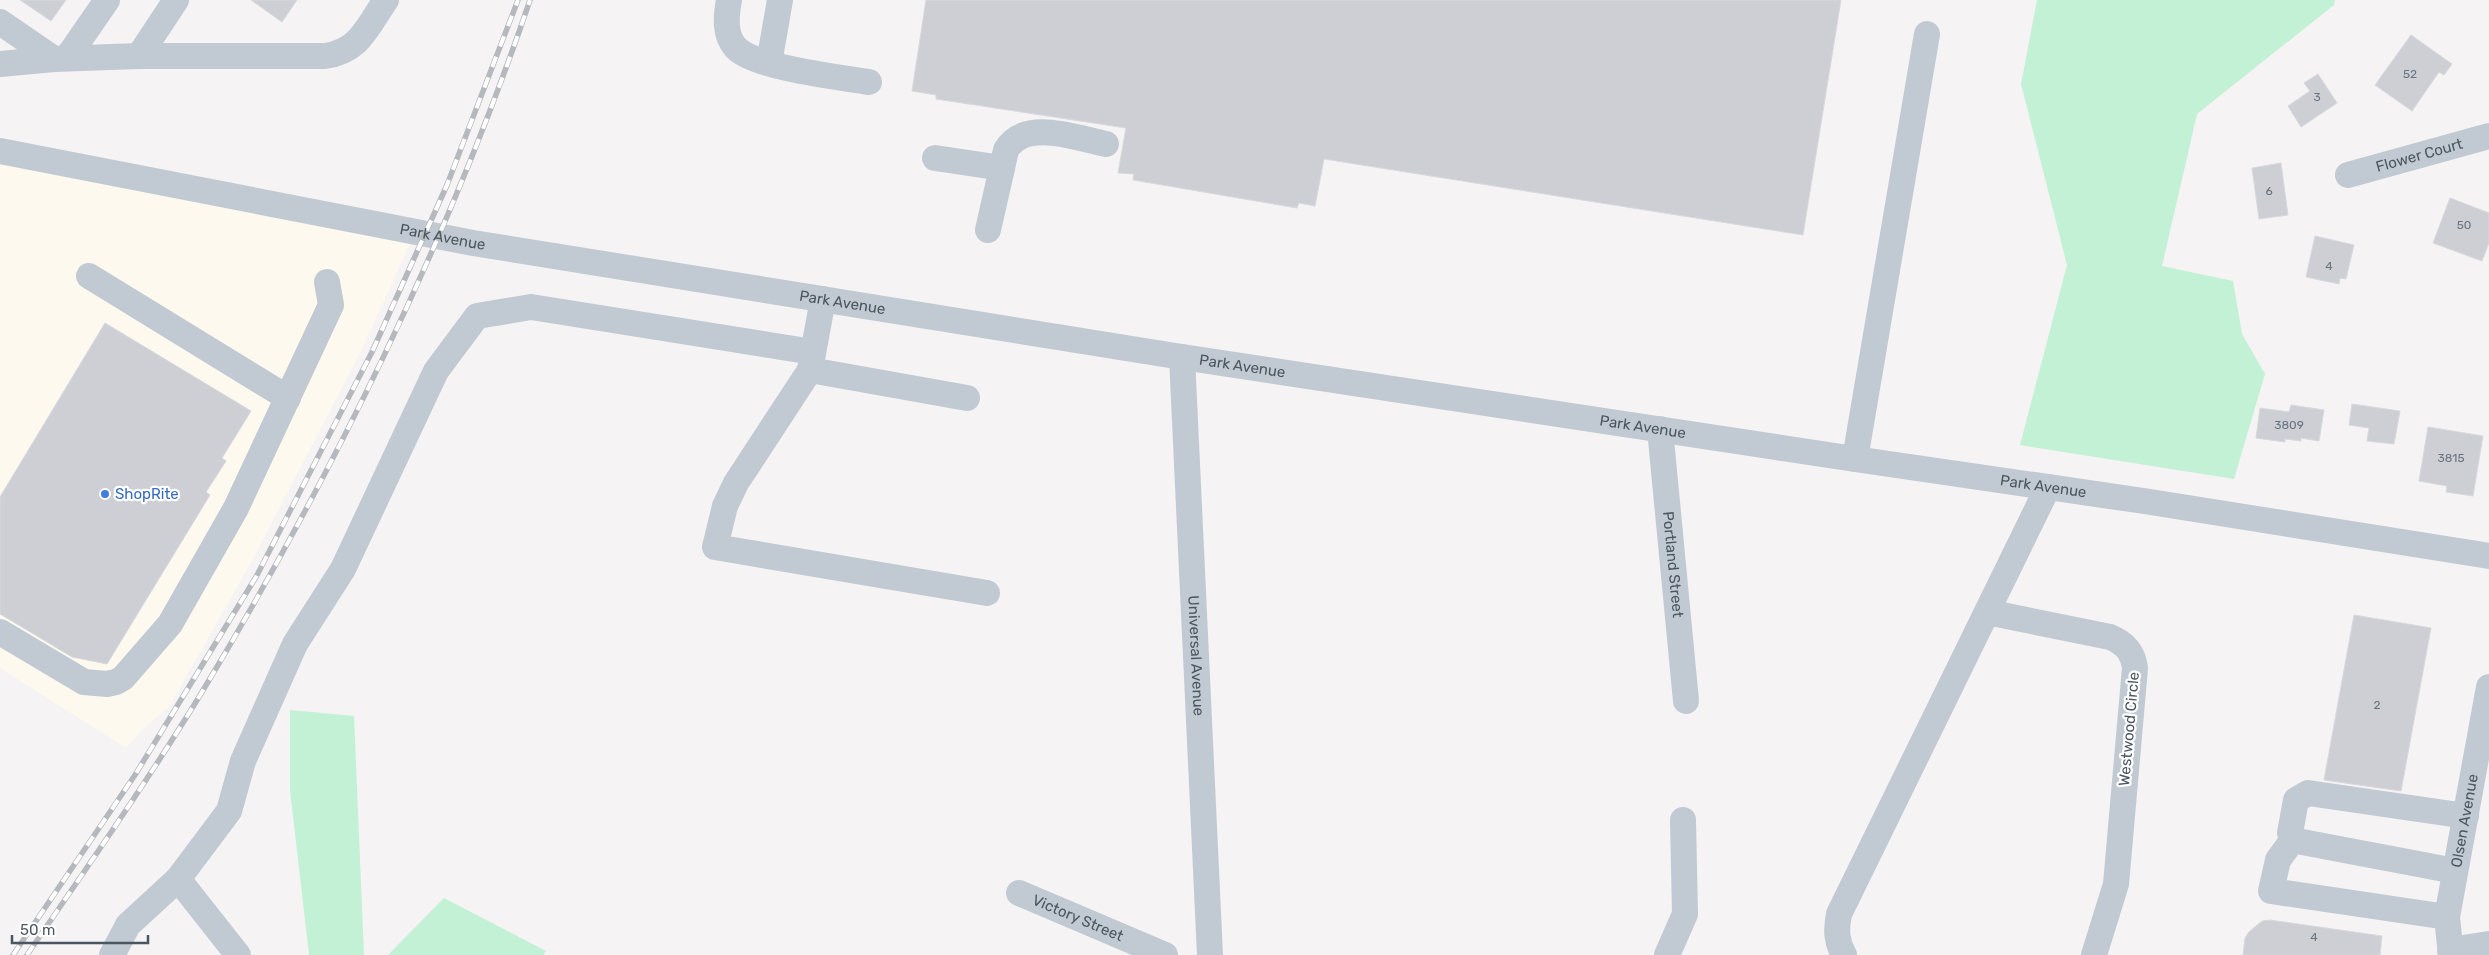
<svg xmlns="http://www.w3.org/2000/svg" width="2489" height="955" font-family="Rubik,sans-serif">
<style>
.commercial{fill:#fdf9ef}
.green{fill:#c3f1d5}
.building{fill:#cdcfd5;stroke:#d7d9de}
.lines{fill:none;stroke-linecap:round;stroke-linejoin:round}
.minor{stroke:#c1cad2;stroke-width:26}
.rail-casing{stroke:#b5b8bd;stroke-width:5.5}
.rail{stroke:#fff;stroke-width:4;stroke-dasharray:11;stroke-linecap:butt}
.shop-dot{fill:#3f7fe0;stroke:#fff;stroke-width:2}
.labels{text-anchor:middle;stroke-width:4.5;stroke-linejoin:round;paint-order:stroke}
.number-label{font-size:12px;fill:#6b747e}
.street-label{font-size:15px;fill:#4a5661;stroke:#fff}
.shop-label{font-size:15px;fill:#366cbe;stroke:#fff;text-anchor:start}
</style>
<rect width="100%" height="100%" fill="#f5f3f3"/>
<polygon class="commercial" points="0,151 415,233 362,349 253,559 169,707 145,727 126,748 0,668"/>
<g class="green">
<polygon points="2037,0 2335,0 2334,5 2197,114 2162,266 2233,281 2242,334 2265,374 2234,479 2020,445 2067,265 2021,84"/>
<polygon points="290,710 354,716 364,955 309,955 290,790"/>
<polygon points="444,898 546,951 543,955 388,955"/>
</g>
<g class="building">
<polygon points="20,0 66,0 51,21"/>
<polygon points="251,0 297,0 282,22"/>
<polygon points="926,0 1841,0 1803,235 1324,159 1315,206 1299,203 1297,208 1133,180 1134,174 1118,173 1126,128 936,99 936,95 912,91"/>
<polygon points="2411,35 2452,64 2444,75 2439,72 2412,111 2375,85"/>
<polygon points="2318,74 2337,103 2301,127 2288,106 2310,91 2304,83"/>
<polygon points="2281,163 2288,215 2259,219 2252,168"/>
<polygon points="2450,198 2489,213 2489,243 2482,261 2433,243"/>
<polygon points="2315,236 2354,245 2346,279 2340,278 2339,284 2306,277"/>
<polygon points="105,323 251,411 222,458 226,461 206,492 210,495 107,664 72,657 0,614 0,497"/>
<polygon points="2352,404 2400,411 2394,444 2367,441 2369,428 2349,425"/>
<polygon points="2291,405 2324,410 2319,441 2301,438 2301,441 2285,439 2285,442 2256,438 2260,408 2289,412"/>
<polygon points="2428,427 2483,436 2473,496 2446,492 2447,486 2419,481"/>
<polygon points="2354,615 2431,628 2401,791 2324,780"/>
<polygon points="2270,920 2382,936 2380,955 2243,955 2245,938 2249,932 2262,921"/>
</g>
<g class="lines">
<g class="minor">
<path d="M729,0C726,16 724,35 736,48C756,68 839,77 869,82"/>
<polyline points="0,22 54,59"/>
<path d="M139,56H325C360,51 367,27 386,0"/>
<polyline points="67,58 107,0"/>
<polyline points="769,63 780,0"/>
<polyline points="0,64 54,59 139,56 176,0"/>
<path id="s1" d="M0,151L473,243L1182,357L1855,459L2144,501L2489,556"/>
<polyline points="935,158 1002,168"/>
<path id="s2" d="M2348,175L2489,136"/>
<path d="M988,230L1006,150C1025,118 1076,138 1106,144"/>
<polyline points="89,276 288,398"/>
<polyline points="823,299 810,370 967,398"/>
<path id="s3" d="M1182,357L1210,955"/>
<polyline points="810,370 736,483 725,506 715,547 987,593"/>
<path id="s4" d="M1660,429L1686,701"/>
<polyline points="1855,459 1927,34"/>
<path d="M1987,612L2110,637C2125,643 2133,652 2135,668L2116,884L2094,955"/>
<polyline points="0,632 84,682 107,684 116,682 123,678 170,624 236,508 331,305 327,282"/>
<polyline points="2294,838 2278,860 2271,891 2447,917"/>
<polyline points="2455,871 2297,841 2290,833 2296,800 2308,793 2466,816"/>
<polyline points="178,879 229,811 243,761 295,644 343,569 436,371 477,316 531,307 813,352"/>
<path id="s5" d="M1019,893L1165,955"/>
<polyline points="2450,950 2489,944"/>
<polyline points="112,955 128,925 178,879 238,955"/>
<polyline points="1667,955 1685,914 1683,820"/>
<path d="M1844,955C1836,941 1836,929 1839,914L2048,487"/>
<path id="s6" d="M2451,955L2447,917L2489,687"/>
</g>
<g class="rail-casing">
<g id="rail">
<polyline points="13,955 135,775 256,577 372,352 447,185 518,0"/>
<path d="M27,955C85,870 145,785 199,697C330,480 449,240 530,0"/>
</g>
</g>
<use href="#rail" class="rail"/>
</g>
<circle class="shop-dot" cx="105" cy="494" r="5"/>
<g class="labels">
<g class="number-label">
<text x="2410" y="78">52</text>
<text x="2317" y="101">3</text>
<text x="2269" y="195">6</text>
<text x="2464" y="229">50</text>
<text x="2329" y="270">4</text>
<text x="2289" y="429">3809</text>
<text x="2451" y="462">3815</text>
<text x="2377" y="709">2</text>
<text x="2314" y="941">4</text>
</g>
<g class="street-label">
<text dy="5" stroke="none"><textPath href="#s2" startOffset="74">Flower Court</textPath></text>
<text dy="5" stroke="none"><textPath href="#s1" startOffset="451">Park Avenue</textPath></text>
<text dy="5" stroke="none"><textPath href="#s1" startOffset="856">Park Avenue</textPath></text>
<text dy="5" stroke="none"><textPath href="#s1" startOffset="1261">Park Avenue</textPath></text>
<text dy="5" stroke="none"><textPath href="#s1" startOffset="1666">Park Avenue</textPath></text>
<text dy="5" stroke="none"><textPath href="#s1" startOffset="2071">Park Avenue</textPath></text>
<text dy="5" stroke="none"><textPath href="#s4" startOffset="136">Portland Street</textPath></text>
<text dy="5" stroke="none"><textPath href="#s3" startOffset="299">Universal Avenue</textPath></text>
<text transform="translate(2129 729) rotate(-85)" y="5">Westwood Circle</text>
<text dy="5" stroke="none"><textPath href="#s6" startOffset="136">Olsen Avenue</textPath></text>
<text dy="5" stroke="none"><textPath href="#s5" startOffset="64">Victory Street</textPath></text>
</g>
<g class="shop-label">
<text x="115" y="499">ShopRite</text>
</g>
</g>
<path d="M12 935v8h136v-8" fill="none" stroke="#4a5661" stroke-width="2.5"/>
<text x="20" y="935" font-size="15" fill="#4a5661" stroke="#ffffff" stroke-width="4" paint-order="stroke">50 m</text>
</svg>
